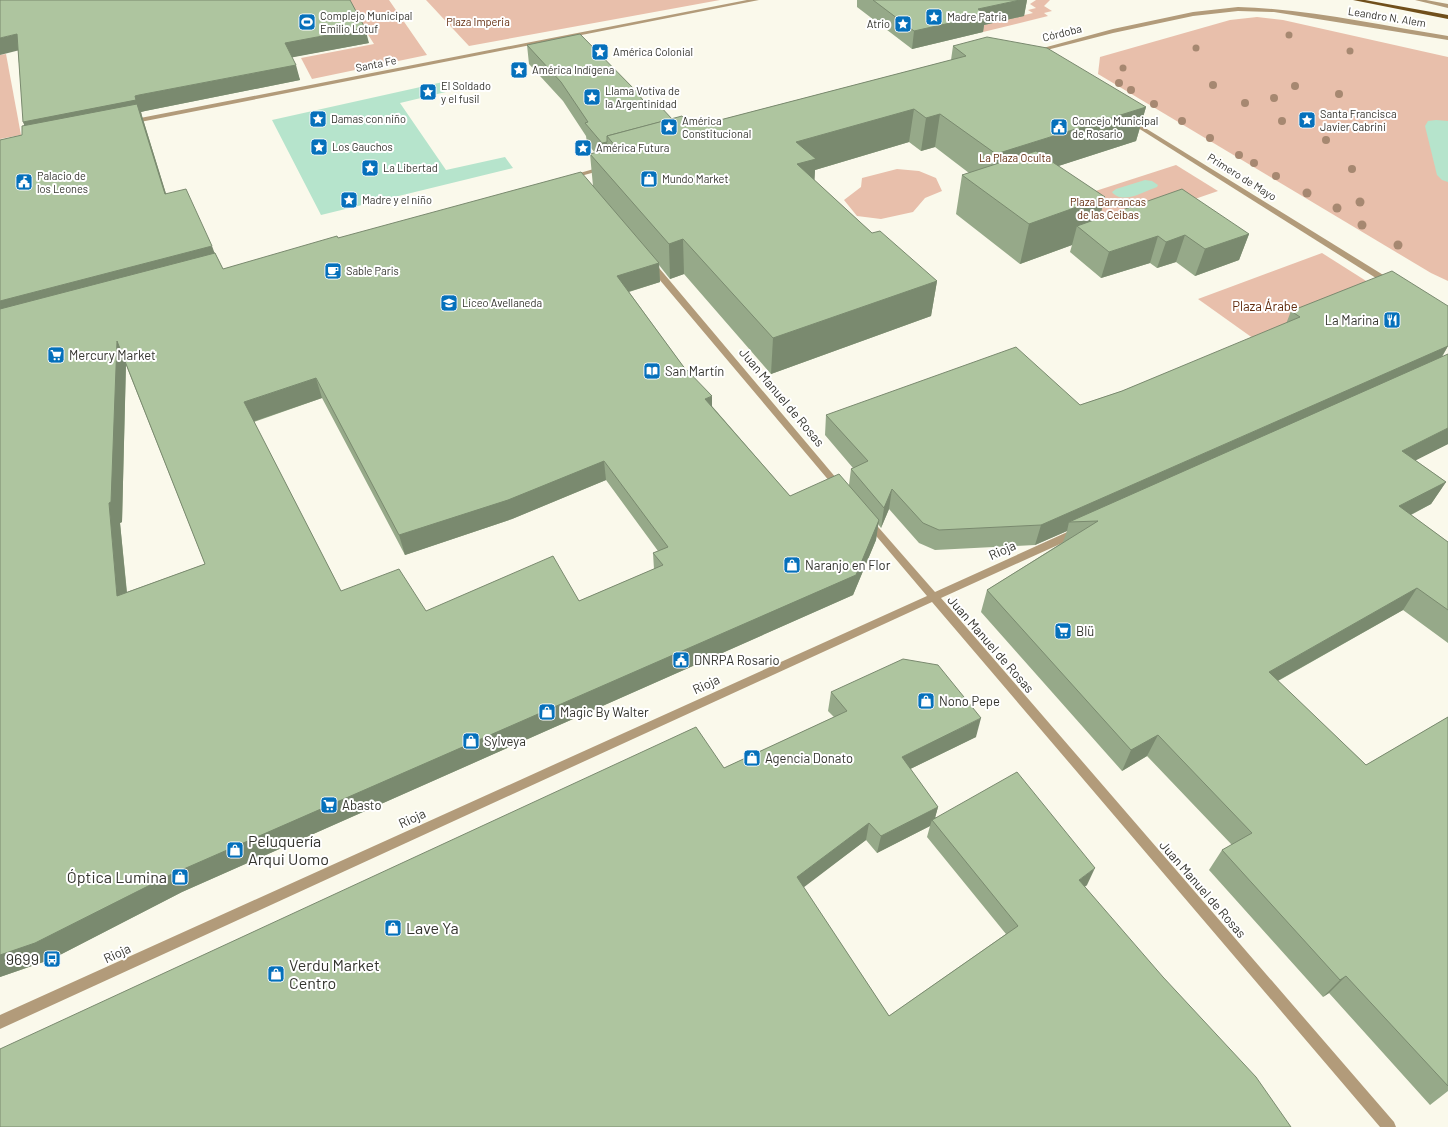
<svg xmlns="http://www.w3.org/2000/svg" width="1448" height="1127" font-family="Barlow,sans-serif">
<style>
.green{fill:#e8bfab}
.water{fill:#b6e4cc}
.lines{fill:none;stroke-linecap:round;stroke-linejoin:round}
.minor{fill:#b29b7a;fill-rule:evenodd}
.major{fill:#704f1b;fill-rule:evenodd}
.tree{fill:#a68871}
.wall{fill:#96a989;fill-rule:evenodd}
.shaded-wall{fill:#7a8a6f}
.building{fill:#aec59f;stroke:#7a8a6f;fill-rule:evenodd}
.labels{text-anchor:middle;stroke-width:4;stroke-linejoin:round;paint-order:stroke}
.far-poi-label{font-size:11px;fill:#34342e;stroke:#fff;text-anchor:start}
.far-street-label{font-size:11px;fill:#34342e;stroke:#fff}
.far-park-label{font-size:11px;fill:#622c0e;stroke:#fff}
.park-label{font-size:13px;fill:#622c0e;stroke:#fff}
.poi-label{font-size:13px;fill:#34342e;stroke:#fff;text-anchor:start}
.street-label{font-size:13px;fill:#34342e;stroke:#fff}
.near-poi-label{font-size:16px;fill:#34342e;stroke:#fff;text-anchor:start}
</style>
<rect width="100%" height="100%" fill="#faf9eb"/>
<g class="green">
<polygon points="346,0 389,0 427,55 312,79 301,58 374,44"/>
<polygon points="426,0 720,0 469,46"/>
<polygon points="1036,0 1050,0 1044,6 1052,11 1044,13 1048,16 983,32 975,27 1033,13 1028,10 1036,8 1030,4"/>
<polygon points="1257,17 1283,20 1448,57 1448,281 1431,273 1098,74 1100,57 1230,20"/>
<polygon points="6,54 21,135 0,139 0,55"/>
<polygon points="1176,165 1218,191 1094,234 1080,196"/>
<polygon points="897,169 919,171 936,178 942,191 925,198 913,212 881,219 857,216 844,200 861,187 862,178"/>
<polygon points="1322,253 1382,291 1330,393 1198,299"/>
</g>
<g class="water">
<polygon points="443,82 450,91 400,103 446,170 505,157 513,168 321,215 272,120"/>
<polygon points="1436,120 1448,121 1448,182 1442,180 1437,175 1425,126 1428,121"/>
<path d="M1145,180L1152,181L1158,185L1157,187C1143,192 1122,205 1112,192L1116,189Z"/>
</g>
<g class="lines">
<g class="minor">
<polygon points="747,0 759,0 130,124 127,122 130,120"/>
<polygon points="1415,0 1426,0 1448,4 1448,8"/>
<path d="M1238,7C1309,9 1378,25 1448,36V40L1274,12L1238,11L1193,16L1113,33L1035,53L1032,51L1113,29L1193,12Z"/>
<polygon points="1129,118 1393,281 1394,283 1393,285 1387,285 1127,121 1126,120"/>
<polygon points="604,166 606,167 606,169 570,179 566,177"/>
<polygon points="648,262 654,262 842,485 844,487 842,489 836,489 648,266"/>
<polygon points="869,519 872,520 935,592 1074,529 1080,529 1082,532 1080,535 941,598 1394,1122 1396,1127 1380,1127 932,602 0,1029 0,1015 927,596 866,524 864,522"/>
</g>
<polygon class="major" points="1353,0 1365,0 1448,15 1448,19"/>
</g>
<g class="tree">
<circle cx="1289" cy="35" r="3.5"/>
<circle cx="1196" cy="48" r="3.5"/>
<circle cx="1350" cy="51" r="3.5"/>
<circle cx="1123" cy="68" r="3.5"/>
<circle cx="1119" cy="83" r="4"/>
<circle cx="1213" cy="85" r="4"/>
<circle cx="1295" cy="86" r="4"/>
<circle cx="1131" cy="90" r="4"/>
<circle cx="1339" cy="94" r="4"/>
<circle cx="1274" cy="98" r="4"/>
<circle cx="1245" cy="103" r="4"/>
<circle cx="1154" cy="104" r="4"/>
<circle cx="1182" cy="121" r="4"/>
<circle cx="1282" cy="121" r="4"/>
<circle cx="1210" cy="138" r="4"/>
<circle cx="1326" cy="140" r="4"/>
<circle cx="1239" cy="155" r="4"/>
<circle cx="1254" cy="163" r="4"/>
<circle cx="1352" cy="169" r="4"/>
<circle cx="1276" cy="176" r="4"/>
<circle cx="1307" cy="193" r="4.5"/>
<circle cx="1360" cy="202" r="4.5"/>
<circle cx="1337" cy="208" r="4.5"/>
<circle cx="1362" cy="225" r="4.5"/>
<circle cx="1398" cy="245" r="4.5"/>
</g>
<g class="wall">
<path d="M0,0L369,43L292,57L300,80L145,111L141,112L142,116L166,194L215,253L223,269L338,238L593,186L590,154L595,153L587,143L586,136L563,101L529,64L527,45L649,108L672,119L693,127L951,60L953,46L1146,107L1136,141L1058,166L1100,218L1249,234L1239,260L1195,276L1176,262L1157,268L1150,263L1101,278L1070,252L1072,245L1020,264L956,214L962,175L969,173L935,147L921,151L909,142L815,170L814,180L872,233L937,281L931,316L771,374L684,274L670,279L659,265L660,282L629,292L712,406L790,496L849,485L851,469L853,468L825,435L826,415L1080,405L1122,391L1286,324L1291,311L1448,346L1442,357L1448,354V444L1415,460L1446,482L1431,504L1411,515L1448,542V643L1403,610L1278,681L1366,765L1448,717V1091L1430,1105L1329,993L1323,997L1209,870L1222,850L1232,845L1147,756L1122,771L981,612L987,590L1063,542L1067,531L1035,545L935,550L919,543L889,509L881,528L878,524L876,540L853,595L182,892L52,959L0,977V140L22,135L24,125L18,51ZM126,365L205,564L127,592L120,523L122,522ZM322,398L405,555L512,519L606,480L658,551L653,553L654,569L579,601L426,611L341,591L254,422Z"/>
<polygon points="857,0 1027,0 1024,16 984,25 983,32 912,49 857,7"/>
<path d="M831,692L976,737L910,769L938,807L935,817L1087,885L1084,887L1291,1127H0L724,768L834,717L828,711ZM930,826L927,837L1006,934L889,1016L803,887L866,840L877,853Z"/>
</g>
<g class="shaded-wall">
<polygon points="1020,0 1027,0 1024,16 984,25 983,32 912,49 914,31 978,9"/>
<polygon points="365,28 369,43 289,58 285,43"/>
<polygon points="17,34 24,49 0,55 0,38"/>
<polygon points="296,65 300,80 145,111 141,112 142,116 172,213 30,138 23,122 135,96 139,95"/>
<polygon points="1146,107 1136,141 990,188 996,154"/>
<polygon points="914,109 909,142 815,170 814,193 796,198 796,142"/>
<polygon points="940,114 935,147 921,151 926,118"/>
<polygon points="607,142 609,162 604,163 602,143"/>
<polygon points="1105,197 1095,237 1077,226 1072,245 1020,264 1029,224"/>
<polygon points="1249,234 1239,260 1195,276 1205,249"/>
<polygon points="1185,235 1176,262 1157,268 1166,242"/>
<polygon points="1158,236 1150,263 1101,278 1109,252"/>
<polygon points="683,239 684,274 670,279 669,244"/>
<polygon points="212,246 219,265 0,323 0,301"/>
<polygon points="659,263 660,282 618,295 617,276"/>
<polygon points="937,281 931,316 771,374 773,338"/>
<polygon points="117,341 126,361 122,522 120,523 129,616 117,596 109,503"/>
<polygon points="1448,346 1436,366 1069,522 1067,531 1035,545 1041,525"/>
<polygon points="316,378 322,398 252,422 244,402"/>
<polygon points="712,396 712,416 705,399"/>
<polygon points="1448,428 1448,444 1389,474 1402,451"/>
<polygon points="604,461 606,480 512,519 405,555 399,535"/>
<polygon points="1446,482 1431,504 1385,528 1399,506"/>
<polygon points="892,489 889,509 881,528 884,508"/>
<polygon points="879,520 876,540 853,595 182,892 52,959 0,977 0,955"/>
<polygon points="1417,588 1403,610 1256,693 1269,672"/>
<polygon points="981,718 976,737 898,775 902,757"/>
<polygon points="1158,735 1147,756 1122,771 1131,750"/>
<polygon points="938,807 934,822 932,820 930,826 877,853 881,836"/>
<polygon points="869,823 866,840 795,894 797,877"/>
<polygon points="1095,868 1087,885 1071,897 1079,880"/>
<polygon points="1346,976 1329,993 1323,997 1340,980"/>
</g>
<g class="building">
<polygon points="0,0 350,0 365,28 285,43 296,65 139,95 135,96 136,100 23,122 17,34 0,38"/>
<polygon points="873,0 1020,0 978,9 986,15 914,31"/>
<polygon points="580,34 636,91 649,108 659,105 672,119 607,136 607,142 602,143 585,123 588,122 561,82 527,45"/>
<polygon points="987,37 1047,48 1146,107 996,154 940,114 926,118 914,109 796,142 816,159 797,164 872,233 880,231 937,281 773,338 683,239 669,244 590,154 616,147 607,136 682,116 693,127 966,56 953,46"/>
<polygon points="137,104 165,194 186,189 212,246 0,301 0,140 22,135 22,126"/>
<polygon points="1036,151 1105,197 1029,224 962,175"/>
<path d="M581,172L659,263L617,276L683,366L712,396L705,399L790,496L839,474L879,520L856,575L170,875L35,943L0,955V309L215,253L223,269L337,236L338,238ZM117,341L205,564L117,596L109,503L111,502ZM316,378L399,535L508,500L604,461L668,547L653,553L663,565L579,601L553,556L426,611L399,569L341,591L244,402Z"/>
<polygon points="1182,189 1249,234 1205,249 1185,235 1166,242 1158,236 1109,252 1077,226"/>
<polygon points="1392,271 1448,306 1448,346 1041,525 939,530 923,523 892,489 884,508 851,469 868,461 826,415 1016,347 1080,405 1122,391 1300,317 1291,311"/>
<polygon points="1448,354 1448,428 1402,451 1446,482 1399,506 1448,542 1448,610 1417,588 1269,672 1366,765 1448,717 1448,1086 1346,976 1340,980 1222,850 1252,833 1158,735 1131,750 987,590 1098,521 1069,522"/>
<polygon points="903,659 938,665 981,718 902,757 938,807 881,836 869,823 797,877 889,1016 1018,926 932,820 1017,772 1095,868 1079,880 1163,977 1256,1077 1291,1127 0,1127 0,1049 696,727 724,768 847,711 831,692"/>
</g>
<defs>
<g id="sight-square" transform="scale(0.9)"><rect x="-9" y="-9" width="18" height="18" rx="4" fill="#0570bb" stroke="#fff"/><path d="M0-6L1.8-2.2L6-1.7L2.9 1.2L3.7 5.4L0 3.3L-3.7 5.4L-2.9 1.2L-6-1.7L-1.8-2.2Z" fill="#fff"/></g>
<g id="stadium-square" transform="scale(0.9)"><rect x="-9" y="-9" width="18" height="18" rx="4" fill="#0570bb" stroke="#fff"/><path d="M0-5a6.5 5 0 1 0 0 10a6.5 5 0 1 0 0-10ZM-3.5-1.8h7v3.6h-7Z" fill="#fff"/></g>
<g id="civic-square" transform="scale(0.9)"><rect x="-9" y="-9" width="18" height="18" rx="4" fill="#0570bb" stroke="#fff"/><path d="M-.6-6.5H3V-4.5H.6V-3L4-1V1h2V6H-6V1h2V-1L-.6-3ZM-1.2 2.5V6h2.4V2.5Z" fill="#fff"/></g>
<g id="shop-square" transform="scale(0.9)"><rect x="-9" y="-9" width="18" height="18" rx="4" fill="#0570bb" stroke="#fff"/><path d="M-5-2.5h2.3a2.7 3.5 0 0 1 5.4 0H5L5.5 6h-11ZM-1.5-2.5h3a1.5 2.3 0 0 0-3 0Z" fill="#fff"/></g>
<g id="cafe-square" transform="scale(0.9)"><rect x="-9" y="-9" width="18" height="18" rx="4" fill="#0570bb" stroke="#fff"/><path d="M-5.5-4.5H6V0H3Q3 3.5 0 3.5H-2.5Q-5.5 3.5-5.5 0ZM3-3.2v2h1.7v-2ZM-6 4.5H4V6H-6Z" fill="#fff"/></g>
<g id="school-square" transform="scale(0.9)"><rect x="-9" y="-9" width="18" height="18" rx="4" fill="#0570bb" stroke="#fff"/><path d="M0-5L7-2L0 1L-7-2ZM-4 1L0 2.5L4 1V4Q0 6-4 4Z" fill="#fff"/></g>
<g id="restaurant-square" transform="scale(0.9)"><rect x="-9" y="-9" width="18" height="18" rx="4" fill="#0570bb" stroke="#fff"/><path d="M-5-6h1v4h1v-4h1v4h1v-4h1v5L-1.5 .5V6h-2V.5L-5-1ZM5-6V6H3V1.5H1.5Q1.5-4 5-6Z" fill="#fff"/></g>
<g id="supermarket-square" transform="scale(0.9)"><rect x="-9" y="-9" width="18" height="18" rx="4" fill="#0570bb" stroke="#fff"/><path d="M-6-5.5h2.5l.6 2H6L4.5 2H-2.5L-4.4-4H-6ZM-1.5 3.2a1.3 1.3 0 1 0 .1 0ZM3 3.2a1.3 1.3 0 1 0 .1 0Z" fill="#fff"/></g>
<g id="library-square" transform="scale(0.9)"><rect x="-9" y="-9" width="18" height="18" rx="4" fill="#0570bb" stroke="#fff"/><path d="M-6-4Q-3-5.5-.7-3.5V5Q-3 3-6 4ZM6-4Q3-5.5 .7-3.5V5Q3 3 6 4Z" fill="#fff"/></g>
<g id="bus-square" transform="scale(0.9)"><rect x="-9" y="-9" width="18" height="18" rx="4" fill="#0570bb" stroke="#fff"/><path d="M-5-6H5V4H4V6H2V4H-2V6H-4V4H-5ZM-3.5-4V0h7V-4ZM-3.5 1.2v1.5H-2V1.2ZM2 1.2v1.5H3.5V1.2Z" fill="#fff"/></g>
</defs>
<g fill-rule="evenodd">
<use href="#sight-square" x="934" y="17"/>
<use href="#stadium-square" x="307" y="22"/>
<use href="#sight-square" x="903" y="24"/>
<use href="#sight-square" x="600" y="52"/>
<use href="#sight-square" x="519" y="70"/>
<use href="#sight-square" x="428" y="92"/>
<use href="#sight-square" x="592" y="97"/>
<use href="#sight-square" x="318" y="119"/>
<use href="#sight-square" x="1307" y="120"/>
<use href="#sight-square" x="669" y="127"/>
<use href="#civic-square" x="1059" y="127"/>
<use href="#sight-square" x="319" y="147"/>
<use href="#sight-square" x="583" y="148"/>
<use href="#sight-square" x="370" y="168"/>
<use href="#shop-square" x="649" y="179"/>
<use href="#civic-square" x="24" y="182"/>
<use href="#sight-square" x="349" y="200"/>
<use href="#cafe-square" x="333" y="271"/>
<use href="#school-square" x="449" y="303"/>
<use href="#restaurant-square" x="1392" y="320"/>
<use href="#supermarket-square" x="56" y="355"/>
<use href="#library-square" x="652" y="371"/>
<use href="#shop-square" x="792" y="565"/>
<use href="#supermarket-square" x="1063" y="631"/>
<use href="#civic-square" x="681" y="660"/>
<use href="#shop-square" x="926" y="701"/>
<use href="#shop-square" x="547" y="712"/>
<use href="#shop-square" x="471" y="741"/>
<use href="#shop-square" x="752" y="758"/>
<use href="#supermarket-square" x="329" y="805"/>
<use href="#shop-square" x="235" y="850"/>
<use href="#shop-square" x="180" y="877"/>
<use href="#shop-square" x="393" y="928"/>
<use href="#bus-square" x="52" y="959"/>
<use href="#shop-square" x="276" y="974"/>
</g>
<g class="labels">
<g class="far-poi-label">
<text x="320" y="20">Complejo Municipal<tspan x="320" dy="13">Emilio Lotuf</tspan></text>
<text x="947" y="21">Madre Patria</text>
<text x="890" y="28" text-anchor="end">Atrio</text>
<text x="613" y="56">América Colonial</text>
<text x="532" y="74">América Indígena</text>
<text x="441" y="90">El Soldado<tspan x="441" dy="13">y el fusil</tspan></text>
<text x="605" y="95">Llama Votiva de<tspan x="605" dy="13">la Argentinidad</tspan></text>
<text x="1320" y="118">Santa Francisca<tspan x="1320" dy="13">Javier Cabrini</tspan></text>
<text x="331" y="123">Damas con niño</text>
<text x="682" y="125">América<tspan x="682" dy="13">Constitucional</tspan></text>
<text x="1072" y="125">Concejo Municipal<tspan x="1072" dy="13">de Rosario</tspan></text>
<text x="332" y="151">Los Gauchos</text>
<text x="596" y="152">América Futura</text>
<text x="383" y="172">La Libertad</text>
<text x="37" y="180">Palacio de<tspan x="37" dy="13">los Leones</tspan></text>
<text x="662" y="183">Mundo Market</text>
<text x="362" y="204">Madre y el niño</text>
<text x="346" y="275">Sable Paris</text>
<text x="462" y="307">Liceo Avellaneda</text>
</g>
<g class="far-street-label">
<text transform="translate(1387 17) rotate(9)" y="4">Leandro N. Alem</text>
<text transform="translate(1062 33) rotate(-14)" y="4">Córdoba</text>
<text transform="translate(376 64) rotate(-11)" y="4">Santa Fe</text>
<text transform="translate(1242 177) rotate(32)" y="4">Primero de Mayo</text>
</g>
<g class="far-park-label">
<text x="478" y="26">Plaza Imperia</text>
<text x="1015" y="162">La Plaza Oculta</text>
<text x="1108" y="206">Plaza Barrancas<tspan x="1108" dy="13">de las Ceibas</tspan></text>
</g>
<g class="park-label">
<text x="1265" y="311">Plaza Árabe</text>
</g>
<g class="poi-label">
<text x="1379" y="325" text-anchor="end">La Marina</text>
<text x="69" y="360">Mercury Market</text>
<text x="665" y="376">San Martín</text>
<text x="805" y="570">Naranjo en Flor</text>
<text x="1076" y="636">Blü</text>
<text x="694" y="665">DNRPA Rosario</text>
<text x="939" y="706">Nono Pepe</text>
<text x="560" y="717">Magic By Walter</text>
<text x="484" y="746">Sylveya</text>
<text x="765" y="763">Agencia Donato</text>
<text x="342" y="810">Abasto</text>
</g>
<g class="street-label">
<text transform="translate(782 397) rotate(50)" y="5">Juan Manuel de Rosas</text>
<text transform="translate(1002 550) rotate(-24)" y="5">Rioja</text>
<text transform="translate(991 644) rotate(49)" y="5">Juan Manuel de Rosas</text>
<text transform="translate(706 684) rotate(-25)" y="5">Rioja</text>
<text transform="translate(412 818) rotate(-25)" y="5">Rioja</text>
<text transform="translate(1203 889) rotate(49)" y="5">Juan Manuel de Rosas</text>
<text transform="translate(117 953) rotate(-25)" y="5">Rioja</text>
</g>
<g class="near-poi-label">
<text x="248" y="847">Peluquería<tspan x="248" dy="18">Arqui Uomo</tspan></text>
<text x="167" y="883" text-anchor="end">Óptica Lumina</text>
<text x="406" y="934">Lave Ya</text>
<text x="39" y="965" text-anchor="end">9699</text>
<text x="289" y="971">Verdu Market<tspan x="289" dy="18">Centro</tspan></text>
</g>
</g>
</svg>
